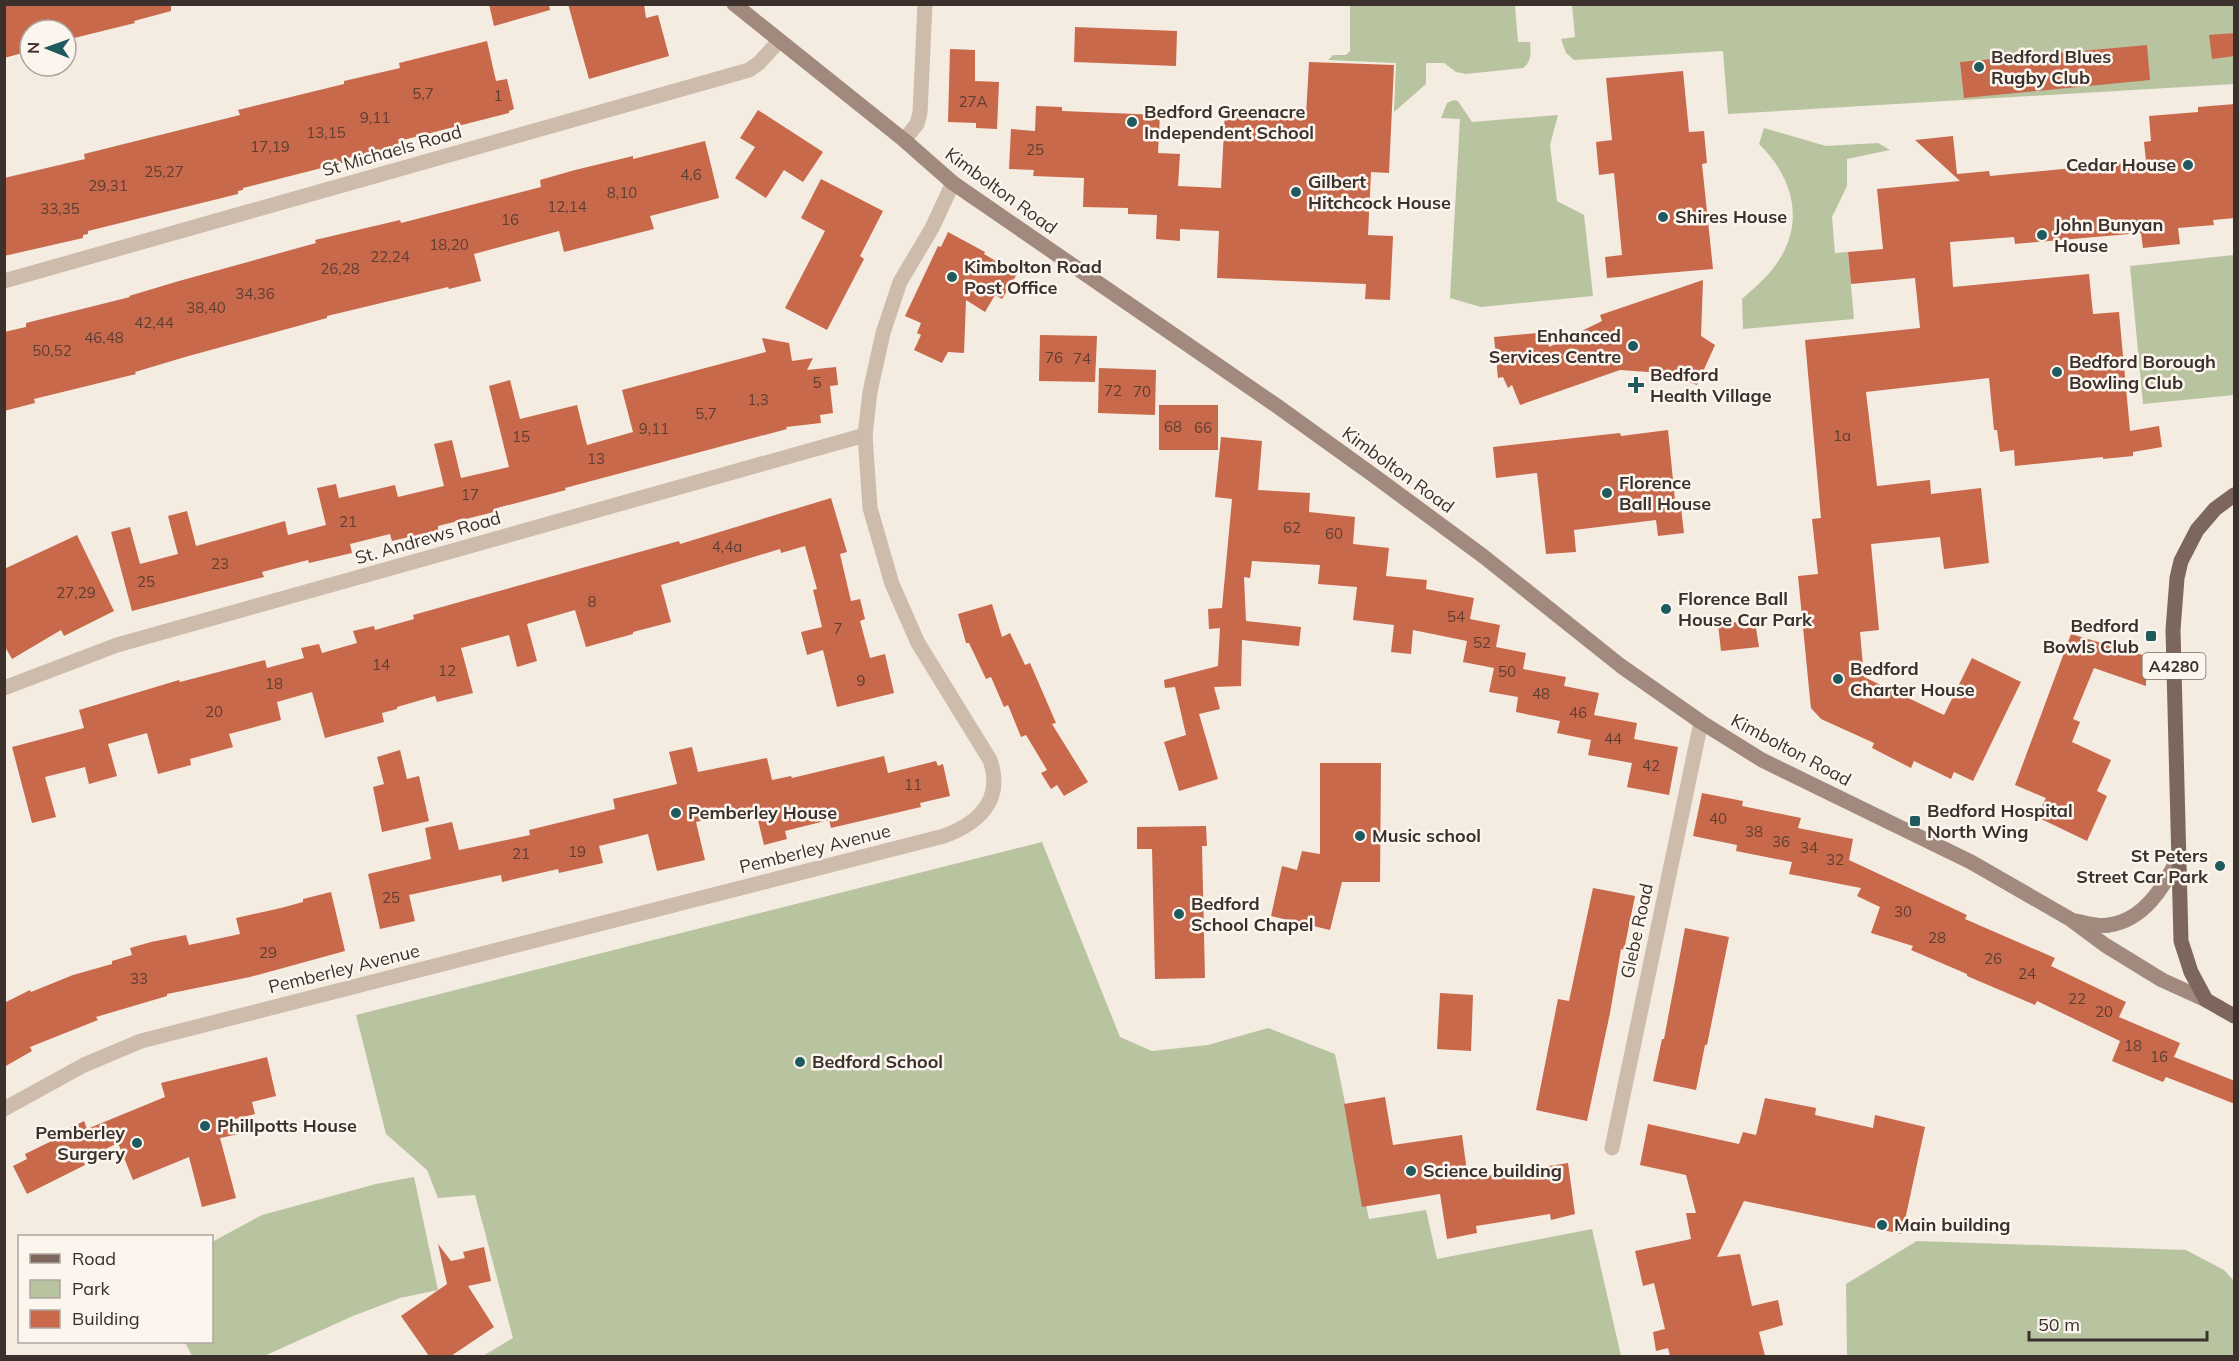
<svg xmlns="http://www.w3.org/2000/svg" width="2239" height="1361" font-family="Mulish,sans-serif">
<style>
.green{fill:#b8c4a0}
.building{fill:#c8694b}
.lines{fill:none;stroke-linecap:round;stroke-linejoin:round}
.minor{stroke:#cdbbac;stroke-width:15}
.secondary{stroke:#a18a7d;stroke-width:15}
.primary{stroke:#7d675c;stroke-width:15}
.poi-dot{fill:#1f5a5e;stroke:#fbf5ee;stroke-width:2}
.labels{text-anchor:middle;stroke-width:5;stroke-linejoin:round;paint-order:stroke}
.number-label{font-size:15px;fill:#5e3e33}
.shield{fill:#fbf5ee;stroke:#756b66;stroke-width:1.5}
.shield-label{font-size:16px;font-weight:bold;fill:#3b302b}
.poi-label{font-size:18px;font-weight:bold;fill:#3b302b;stroke:#fbf5ee;text-anchor:start}
.street-label{font-size:18px;fill:#3b302b;stroke:#fbf5ee}
</style>
<rect width="100%" height="100%" fill="#f4ebe1"/>
<g class="green">
<path d="M1350,5H1515L1518,42H1530C1531,52 1532,61 1523,68L1466,74L1456,72L1444,63H1426V84L1394,112L1396,63L1328,60L1333,55H1346L1350,51Z"/>
<polygon points="1572,5 2234,5 2234,84 1728,114 1723,51 1574,60 1566,53 1561,39 1575,37"/>
<polygon points="1454,100 1458,101 1472,122 1558,115 1550,145 1557,201 1584,215 1593,296 1481,307 1450,298 1460,119 1441,118 1447,103"/>
<path d="M1764,128L1826,146L1878,143L1890,150L1847,159V186L1832,217L1835,253L1848,252L1854,319L1743,329L1742,299C1754,288 1766,278 1775,266C1806,224 1794,178 1759,144Z"/>
<polygon points="2234,255 2234,395 2143,404 2130,266"/>
<polygon points="1042,842 1120,1037 1152,1051 1208,1045 1268,1028 1335,1054 1369,1219 1426,1210 1437,1259 1592,1229 1621,1356 483,1356 513,1338 475,1195 438,1198 427,1170 386,1134 356,1015"/>
<polygon points="414,1177 438,1290 400,1298 353,1316 264,1356 192,1356 185,1342 212,1342 212,1242 262,1215 376,1184"/>
<polygon points="1917,1241 2186,1250 2224,1270 2234,1281 2234,1356 1847,1356 1846,1284"/>
</g>
<g class="building">
<polygon points="4,4 171,4 171,11 134,21 135,23 66,40 66,30 30,30 30,51 4,58"/>
<polygon points="489,4 549,4 550,10 494,26"/>
<polygon points="568,4 644,4 646,18 658,15 669,56 589,79"/>
<polygon points="1075,27 1177,31 1176,66 1074,62"/>
<polygon points="2235,33 2235,56 2212,59 2209,35"/>
<polygon points="487,41 496,81 507,79 514,109 509,111 509,113 403,140 403,142 398,143 399,146 348,158 349,161 243,188 243,190 238,191 238,194 88,231 88,234 83,235 83,238 4,256 4,178 85,159 84,154 240,115 238,110 344,84 344,81 400,68 399,63"/>
<polygon points="2147,45 2150,80 1964,98 1960,62"/>
<polygon points="950,49 975,50 975,81 999,82 997,129 976,128 976,123 948,122"/>
<polygon points="1309,62 1394,65 1389,173 1371,172 1368,235 1393,236 1390,300 1365,299 1366,284 1217,278 1219,231 1180,229 1180,241 1156,239 1157,215 1128,214 1128,208 1083,207 1084,178 1033,176 1034,170 1009,169 1011,129 1035,131 1036,106 1062,107 1062,111 1160,115 1158,153 1180,154 1178,186 1221,188 1225,111 1306,115"/>
<polygon points="1683,71 1689,132 1704,131 1707,163 1702,164 1713,269 1607,278 1605,257 1622,255 1614,173 1599,175 1596,142 1612,140 1606,78"/>
<polygon points="2235,104 2235,218 2213,220 2214,225 2178,228 2180,244 2143,248 2141,233 2015,244 2014,237 1950,242 1953,287 2089,274 2093,314 2119,312 2130,431 2159,426 2162,447 2133,452 2133,456 2103,459 2103,457 2015,466 2014,450 2000,452 1997,430 1994,430 1989,378 1866,392 1877,486 1930,480 1931,494 1981,488 1989,563 1944,569 1940,537 1871,544 1879,630 1860,632 1864,677 1944,715 1972,658 2021,682 1973,781 1954,772 1951,779 1914,761 1911,768 1872,748 1874,743 1821,719 1811,708 1810,699 1798,576 1818,574 1812,519 1821,518 1805,340 1920,328 1915,278 1851,284 1848,252 1883,249 1877,189 1960,181 1915,140 1953,136 1957,174 1989,171 1990,176 2146,161 2144,142 2151,141 2149,116 2198,112 2198,107"/>
<polygon points="758,110 823,152 803,182 784,170 766,198 735,178 755,147 740,138"/>
<polygon points="705,141 719,198 650,216 654,229 564,252 559,231 474,254 481,281 449,289 448,287 327,316 327,318 185,357 135,372 136,374 34,399 35,403 4,411 4,332 26,327 26,323 130,297 129,296 179,281 316,243 315,240 400,220 401,223 541,187 540,180 575,170 633,156 633,159"/>
<polygon points="821,179 883,211 860,256 864,259 827,330 785,308 825,231 801,218"/>
<polygon points="948,232 985,252 984,254 1017,274 1002,299 995,295 985,312 966,300 964,353 948,352 942,363 914,350 921,335 917,333 921,323 905,316 938,246 941,247"/>
<polygon points="1703,280 1701,336 1715,345 1697,385 1662,373 1620,370 1520,405 1512,385 1508,388 1503,377 1498,378 1494,337 1548,332 1549,347 1602,321 1600,315"/>
<polygon points="1040,335 1097,336 1095,382 1039,381"/>
<polygon points="762,338 789,343 792,361 813,358 807,370 836,367 838,385 830,386 833,413 820,415 821,423 786,427 787,429 565,488 566,490 497,508 498,511 438,526 438,530 392,541 390,534 350,544 352,553 309,563 308,560 262,572 264,577 132,611 111,532 130,527 140,564 178,554 168,516 187,511 196,546 285,521 288,535 326,525 317,488 336,484 339,498 395,485 398,497 444,486 434,444 452,440 461,478 509,467 489,386 510,380 520,419 577,405 587,445 633,432 622,390 766,352"/>
<polygon points="1099,368 1156,370 1155,415 1098,413"/>
<rect x="1159" y="405" width="59" height="45"/>
<polygon points="1668,430 1675,500 1680,500 1684,533 1658,536 1656,520 1574,530 1576,552 1546,554 1537,473 1496,478 1493,447 1620,433 1621,436"/>
<polygon points="1221,437 1262,441 1258,490 1310,493 1309,512 1355,517 1353,544 1389,548 1386,576 1427,580 1426,589 1474,598 1470,619 1500,625 1496,647 1526,653 1523,669 1566,677 1564,686 1599,693 1594,715 1637,723 1634,739 1678,747 1669,795 1627,787 1632,763 1588,755 1591,740 1557,733 1560,721 1516,712 1518,697 1489,692 1494,668 1463,662 1467,641 1413,630 1411,654 1391,652 1394,625 1353,620 1357,587 1318,584 1320,565 1252,561 1250,578 1244,577 1246,621 1301,627 1299,646 1242,640 1241,686 1214,687 1220,709 1199,714 1218,779 1179,791 1164,742 1186,735 1175,687 1165,688 1164,680 1218,666 1220,628 1209,629 1208,609 1222,608 1232,499 1215,497"/>
<polygon points="831,498 847,552 840,554 851,601 860,599 865,619 860,621 870,658 885,654 894,693 837,707 823,650 807,655 801,632 822,627 813,590 817,589 805,546 781,553 780,549 661,585 671,622 633,632 633,634 586,647 575,610 527,624 537,661 517,667 509,635 461,648 473,693 437,702 435,696 397,707 397,709 382,713 384,722 325,738 312,692 277,702 281,720 229,734 233,747 190,759 191,765 158,774 147,733 108,744 117,776 89,784 85,767 45,777 56,817 32,823 12,747 84,728 79,710 179,680 180,682 265,660 267,668 304,658 301,648 319,644 322,653 357,643 353,631 374,626 375,630 414,619 413,615 679,541 680,544"/>
<polygon points="77,535 114,611 64,636 61,630 12,659 4,645 4,569"/>
<polygon points="992,604 1002,637 1010,633 1025,665 1030,663 1056,723 1052,724 1088,782 1064,796 1057,785 1051,789 1041,773 1047,770 1026,735 1021,737 1008,705 1004,707 991,677 986,679 969,643 966,643 958,614"/>
<polygon points="1748,621 1749,628 1756,628 1759,647 1721,651 1718,624"/>
<polygon points="2071,634 2146,656 2146,686 2094,668 2073,719 2080,722 2072,742 2111,760 2097,791 2107,796 2087,841 2037,817 2046,798 2015,785"/>
<polygon points="692,747 698,772 767,758 772,780 791,776 792,778 884,756 888,773 936,761 938,766 943,764 950,796 920,803 921,807 831,828 829,820 785,831 787,839 764,845 755,808 696,822 705,860 657,871 648,834 599,846 603,863 559,873 558,869 502,882 501,875 409,895 415,921 380,929 368,874 431,859 425,828 452,822 459,850 530,835 529,830 615,809 613,799 677,784 669,752"/>
<polygon points="400,750 407,779 419,776 429,821 382,832 373,787 384,784 377,757"/>
<polygon points="1320,763 1381,763 1380,882 1342,882 1330,930 1271,916 1282,866 1297,870 1302,851 1320,854"/>
<polygon points="1702,793 1743,801 1742,806 1801,818 1798,828 1853,839 1849,860 1967,915 1965,919 2055,958 2051,966 2126,1002 2119,1017 2180,1043 2174,1057 2235,1081 2235,1104 2166,1077 2163,1082 2112,1061 2120,1041 2037,1001 2035,1005 1967,976 1967,974 1911,950 1913,946 1871,933 1880,907 1857,896 1861,888 1789,874 1792,862 1736,851 1737,845 1693,836"/>
<polygon points="1206,826 1207,846 1202,846 1205,978 1155,979 1152,849 1137,849 1137,827"/>
<polygon points="1593,888 1635,896 1624,950 1621,949 1610,1013 1587,1121 1536,1110 1558,999 1569,1001"/>
<polygon points="331,892 345,951 250,977 167,994 167,996 96,1017 98,1020 30,1047 32,1051 4,1067 4,1003 30,990 31,992 73,975 112,964 112,961 132,955 130,948 151,942 186,935 189,945 240,934 236,918 281,908 303,902 303,899"/>
<polygon points="1685,928 1729,937 1707,1045 1705,1045 1696,1090 1653,1081 1662,1039 1664,1039"/>
<polygon points="1440,993 1473,995 1471,1051 1437,1049"/>
<polygon points="267,1057 276,1096 252,1102 255,1114 235,1119 239,1134 220,1138 236,1198 202,1207 189,1157 133,1180 118,1143 83,1160 85,1165 27,1194 13,1166 27,1159 25,1154 68,1133 66,1130 84,1121 87,1129 165,1097 161,1083"/>
<polygon points="1385,1097 1393,1145 1462,1135 1468,1179 1568,1163 1575,1214 1551,1220 1550,1214 1476,1226 1477,1233 1447,1239 1440,1194 1362,1207 1344,1104"/>
<polygon points="1765,1098 1816,1108 1815,1115 1873,1128 1875,1115 1925,1127 1902,1234 1744,1201 1717,1257 1740,1254 1752,1306 1778,1300 1783,1325 1759,1332 1765,1356 1670,1356 1668,1348 1656,1351 1653,1332 1665,1329 1654,1283 1643,1286 1635,1251 1691,1239 1686,1213 1696,1213 1686,1175 1640,1165 1648,1124 1739,1144 1743,1132 1756,1135"/>
<polygon points="438,1244 451,1261 465,1258 463,1252 484,1247 491,1281 468,1286 494,1327 451,1356 429,1356 401,1316 447,1284"/>
</g>
<g class="lines">
<g class="minor">
<polyline points="904,140 917,124 920,113 925,4"/>
<polyline points="4,281 749,70 759,63 779,41"/>
<polyline points="4,688 117,645 865,435"/>
<path d="M4,1109L84,1065L141,1041L944,836C979,823 1004,800 990,760L918,643L892,584L870,508L865,435L870,392L883,333L900,282L932,228L953,183"/>
<polyline points="1612,1148 1701,722"/>
</g>
<g class="secondary">
<polyline points="734,4 904,140 953,183 1277,406 1373,475 1483,556 1621,666 1701,722 1762,760 1971,862 2070,919 2105,945 2162,980 2206,1000"/>
<path d="M2076,921C2086,923 2098,927 2109,925C2144,920 2164,887 2178,858"/>
</g>
<polyline class="primary" points="2234,495 2215,509 2197,530 2181,561 2177,578 2173,630 2181,941 2191,972 2206,1000 2234,1016"/>
</g>
<g class="poi-dot">
<circle cx="1979" cy="67" r="6"/>
<circle cx="1132" cy="122" r="6"/>
<circle cx="2188" cy="165" r="6"/>
<circle cx="1296" cy="192" r="6"/>
<circle cx="1663" cy="217" r="6"/>
<circle cx="2042" cy="235" r="6"/>
<circle cx="952" cy="277" r="6"/>
<circle cx="1633" cy="346" r="6"/>
<circle cx="2057" cy="372" r="6"/>
<path d="M1633 376h6v6h6v6h-6v6h-6v-6h-6v-6h6z"/>
<circle cx="1607" cy="493" r="6"/>
<circle cx="1666" cy="609" r="6"/>
<rect x="2145" y="630" width="12" height="12" rx="3"/>
<circle cx="1838" cy="679" r="6"/>
<circle cx="676" cy="813" r="6"/>
<rect x="1909" y="815" width="12" height="12" rx="3"/>
<circle cx="1360" cy="836" r="6"/>
<circle cx="2220" cy="866" r="6"/>
<circle cx="1179" cy="914" r="6"/>
<circle cx="800" cy="1062" r="6"/>
<circle cx="205" cy="1126" r="6"/>
<circle cx="137" cy="1143" r="6"/>
<circle cx="1411" cy="1171" r="6"/>
<circle cx="1882" cy="1225" r="6"/>
</g>
<g class="labels">
<g class="number-label">
<text x="423" y="99">5,7</text>
<text x="498" y="101">1</text>
<text x="973" y="107">27A</text>
<text x="375" y="123">9,11</text>
<text x="326" y="138">13,15</text>
<text x="270" y="152">17,19</text>
<text x="1035" y="155">25</text>
<text x="164" y="177">25,27</text>
<text x="691" y="180">4,6</text>
<text x="108" y="191">29,31</text>
<text x="622" y="198">8,10</text>
<text x="567" y="212">12,14</text>
<text x="60" y="214">33,35</text>
<text x="510" y="225">16</text>
<text x="449" y="250">18,20</text>
<text x="390" y="262">22,24</text>
<text x="340" y="274">26,28</text>
<text x="255" y="299">34,36</text>
<text x="206" y="313">38,40</text>
<text x="154" y="328">42,44</text>
<text x="104" y="343">46,48</text>
<text x="52" y="356">50,52</text>
<text x="1054" y="363">76</text>
<text x="1082" y="364">74</text>
<text x="817" y="388">5</text>
<text x="1113" y="396">72</text>
<text x="1142" y="397">70</text>
<text x="758" y="405">1,3</text>
<text x="706" y="419">5,7</text>
<text x="1173" y="432">68</text>
<text x="1203" y="433">66</text>
<text x="654" y="434">9,11</text>
<text x="1842" y="441">1a</text>
<text x="521" y="442">15</text>
<text x="596" y="464">13</text>
<text x="470" y="500">17</text>
<text x="348" y="527">21</text>
<text x="1292" y="533">62</text>
<text x="1334" y="539">60</text>
<text x="727" y="552">4,4a</text>
<text x="220" y="569">23</text>
<text x="146" y="587">25</text>
<text x="76" y="598">27,29</text>
<text x="592" y="607">8</text>
<text x="1456" y="622">54</text>
<text x="838" y="634">7</text>
<text x="1482" y="648">52</text>
<text x="381" y="670">14</text>
<text x="447" y="676">12</text>
<text x="1507" y="677">50</text>
<text x="861" y="686">9</text>
<text x="274" y="689">18</text>
<text x="1541" y="699">48</text>
<text x="214" y="717">20</text>
<text x="1578" y="718">46</text>
<text x="1613" y="744">44</text>
<text x="1651" y="771">42</text>
<text x="913" y="790">11</text>
<text x="1718" y="824">40</text>
<text x="1754" y="837">38</text>
<text x="1781" y="847">36</text>
<text x="1809" y="853">34</text>
<text x="577" y="857">19</text>
<text x="521" y="859">21</text>
<text x="1835" y="865">32</text>
<text x="391" y="903">25</text>
<text x="1903" y="917">30</text>
<text x="1937" y="943">28</text>
<text x="268" y="958">29</text>
<text x="1993" y="964">26</text>
<text x="2027" y="979">24</text>
<text x="139" y="984">33</text>
<text x="2077" y="1004">22</text>
<text x="2104" y="1017">20</text>
<text x="2133" y="1051">18</text>
<text x="2159" y="1062">16</text>
</g>
<rect class="shield" x="2142.5" y="653" width="63" height="26" rx="4.5"/>
<g class="shield-label">
<text x="2174" y="672">A4280</text>
</g>
<g class="poi-label">
<text x="1991" y="63">Bedford Blues<tspan x="1991" dy="21">Rugby Club</tspan></text>
<text x="1144" y="118">Bedford Greenacre<tspan x="1144" dy="21">Independent School</tspan></text>
<text x="2176" y="171" text-anchor="end">Cedar House</text>
<text x="1308" y="188">Gilbert<tspan x="1308" dy="21">Hitchcock House</tspan></text>
<text x="1675" y="223">Shires House</text>
<text x="2054" y="231">John Bunyan<tspan x="2054" dy="21">House</tspan></text>
<text x="964" y="273">Kimbolton Road<tspan x="964" dy="21">Post Office</tspan></text>
<text x="1621" y="342" text-anchor="end">Enhanced<tspan x="1621" dy="21">Services Centre</tspan></text>
<text x="2069" y="368">Bedford Borough<tspan x="2069" dy="21">Bowling Club</tspan></text>
<text x="1650" y="381">Bedford<tspan x="1650" dy="21">Health Village</tspan></text>
<text x="1619" y="489">Florence<tspan x="1619" dy="21">Ball House</tspan></text>
<text x="1678" y="605">Florence Ball<tspan x="1678" dy="21">House Car Park</tspan></text>
<text x="2139" y="632" text-anchor="end">Bedford<tspan x="2139" dy="21">Bowls Club</tspan></text>
<text x="1850" y="675">Bedford<tspan x="1850" dy="21">Charter House</tspan></text>
<text x="1927" y="817">Bedford Hospital<tspan x="1927" dy="21">North Wing</tspan></text>
<text x="688" y="819">Pemberley House</text>
<text x="1372" y="842">Music school</text>
<text x="2208" y="862" text-anchor="end">St Peters<tspan x="2208" dy="21">Street Car Park</tspan></text>
<text x="1191" y="910">Bedford<tspan x="1191" dy="21">School Chapel</tspan></text>
<text x="812" y="1068">Bedford School</text>
<text x="217" y="1132">Phillpotts House</text>
<text x="125" y="1139" text-anchor="end">Pemberley<tspan x="125" dy="21">Surgery</tspan></text>
<text x="1423" y="1177">Science building</text>
<text x="1894" y="1231">Main building</text>
</g>
<g class="street-label">
<text transform="translate(392 151) rotate(-16)" y="6">St Michaels Road</text>
<text transform="translate(1001 191) rotate(36)" y="6">Kimbolton Road</text>
<text transform="translate(1398 470) rotate(36)" y="6">Kimbolton Road</text>
<text transform="translate(428 538) rotate(-16)" y="6">St. Andrews Road</text>
<text transform="translate(1791 750) rotate(28)" y="6">Kimbolton Road</text>
<text transform="translate(815 849) rotate(-14)" y="6">Pemberley Avenue</text>
<text transform="translate(1637 931) rotate(-78)" y="6">Glebe Road</text>
<text transform="translate(344 969) rotate(-14)" y="6">Pemberley Avenue</text>
</g>
</g>
<rect width="2239" height="1361" fill="none" stroke="#3b302b" stroke-width="12"/>
<rect x="18" y="1235" width="195" height="108" fill="#fbf5ee" stroke="#aea6a0" stroke-width="1.5"/>
<rect x="30" y="1254" width="30" height="9" fill="#7d675c" stroke="#aea6a0" stroke-width="1.5"/>
<text x="72" y="1265" font-size="18" fill="#3b302b">Road</text>
<rect x="30" y="1280" width="30" height="18" fill="#b8c4a0" stroke="#aea6a0" stroke-width="1.5"/>
<text x="72" y="1295" font-size="18" fill="#3b302b">Park</text>
<rect x="30" y="1310" width="30" height="18" fill="#c8694b" stroke="#aea6a0" stroke-width="1.5"/>
<text x="72" y="1325" font-size="18" fill="#3b302b">Building</text>
<g transform="translate(48 48) rotate(271)"><circle r="28" fill="#fbf5ee" stroke="#aea6a0" stroke-width="1.5"/>
<path d="M0-4.5L10 22L0 15L-10 22Z" fill="#1f5a5e"/>
<text y="-9" font-size="16" font-weight="bold" text-anchor="middle" fill="#3b302b">N</text>
</g>
<path d="M2029 1331v9h178v-9" fill="none" stroke="#3b302b" stroke-width="3"/>
<text x="2038" y="1331" font-size="18" fill="#3b302b" stroke="#fbf5ee" stroke-width="4.5" paint-order="stroke">50 m</text>
</svg>
